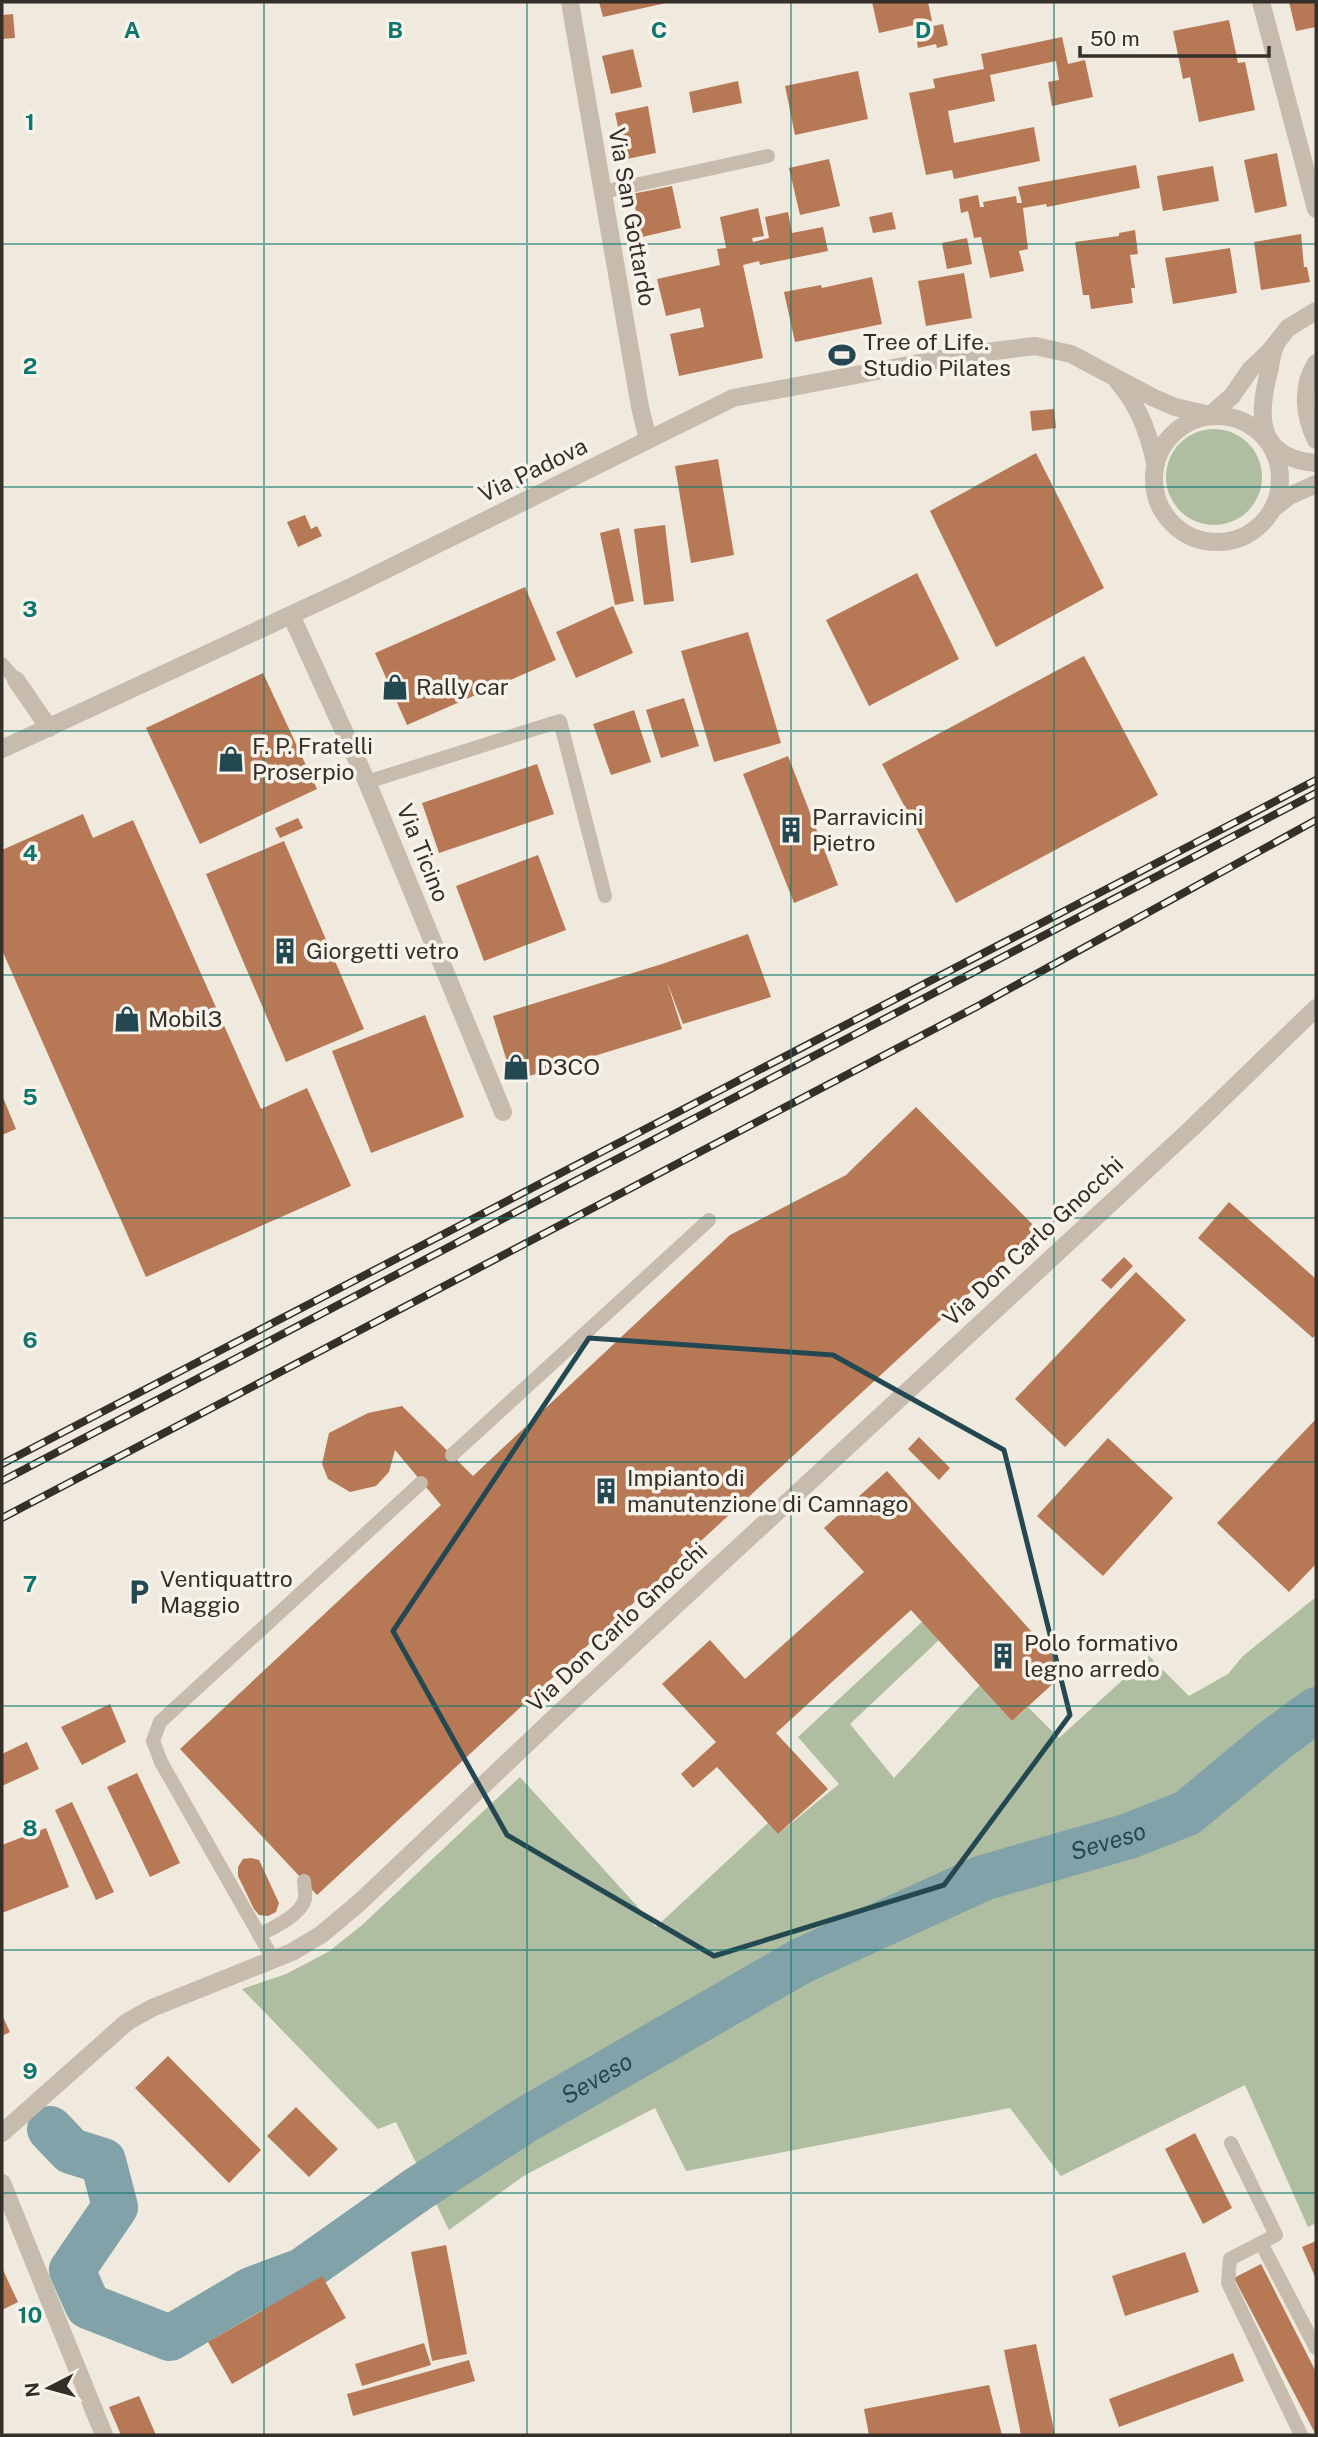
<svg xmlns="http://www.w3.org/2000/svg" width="1318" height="2437" font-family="'Public Sans',sans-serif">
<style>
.green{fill:#afbda0}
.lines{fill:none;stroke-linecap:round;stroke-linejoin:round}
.river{stroke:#81a2a9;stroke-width:46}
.building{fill:#b77955}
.service{stroke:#c6bbac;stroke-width:14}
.minor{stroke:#c6bbac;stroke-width:18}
.tertiary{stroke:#c6bbac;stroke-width:18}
.rail-casing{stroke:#352f2a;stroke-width:8}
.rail{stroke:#f7f3ea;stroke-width:5;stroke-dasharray:16;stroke-linecap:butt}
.marked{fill:none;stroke:#244851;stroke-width:5;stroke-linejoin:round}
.grid{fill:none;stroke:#0f766e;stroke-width:2;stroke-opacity:0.55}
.labels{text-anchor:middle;stroke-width:7;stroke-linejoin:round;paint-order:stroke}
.street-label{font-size:23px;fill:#352f2a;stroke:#f7f3ea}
.poi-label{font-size:23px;fill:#352f2a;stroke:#f7f3ea;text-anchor:start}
.water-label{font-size:24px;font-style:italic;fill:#244851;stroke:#f7f3ea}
.grid-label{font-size:23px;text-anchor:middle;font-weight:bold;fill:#0f766e;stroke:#f7f3ea;stroke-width:7;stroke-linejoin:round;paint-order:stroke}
</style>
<rect width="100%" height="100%" fill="#efe9de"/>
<g class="green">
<circle cx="1214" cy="477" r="48"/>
<polygon points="1316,1597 1316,2223 1308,2227 1245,2085 1061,2176 1010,2108 686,2171 655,2108 525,2175 449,2230 396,2122 378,2129 242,1989 286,1974 328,1952 361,1926 520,1777 656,1927 768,1823 778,1834 839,1784 798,1737 922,1622 939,1640 850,1724 894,1778 980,1685 1012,1721 1028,1707 1059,1738 1149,1656 1189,1696 1228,1674 1243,1656"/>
</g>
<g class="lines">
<path class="river" id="s1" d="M50,2129L71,2151L103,2161L115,2207L72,2270L88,2306L170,2338L251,2290L302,2271L418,2189L527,2119L801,1961L983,1878L1129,1836L1187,1813L1275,1740L1316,1710"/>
</g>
<g class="building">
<polygon points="599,2 666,2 666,3 603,17"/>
<polygon points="872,2 928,2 932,21 879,33"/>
<polygon points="1289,2 1316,2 1316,27 1296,31"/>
<polygon points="13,14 15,38 2,39 2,15"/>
<polygon points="1229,20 1238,63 1245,62 1255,110 1199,122 1190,77 1183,79 1173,31"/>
<polygon points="943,24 948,45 937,48 936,44 918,48 915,30"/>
<polygon points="1062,37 1068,64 1085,60 1093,97 1052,106 1048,82 1059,80 1056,61 990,75 995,101 948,111 954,143 1034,127 1040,161 954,179 952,170 926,175 909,93 935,88 933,79 984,69 981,54"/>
<polygon points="633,49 642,87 611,94 602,56"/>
<polygon points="858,71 868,119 795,135 785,86"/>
<polygon points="738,81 742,103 693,113 689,92"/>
<polygon points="648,106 656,153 627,159 626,151 623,151 615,113"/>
<polygon points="1277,153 1287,206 1255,213 1244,160"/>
<polygon points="829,159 840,206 800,215 789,168"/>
<polygon points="1136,165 1140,188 1047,207 1046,204 1023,208 1028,249 1019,251 1024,271 990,278 981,237 974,238 968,211 961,213 959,199 978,195 980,207 984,207 983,202 1016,196 1017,203 1022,203 1018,187"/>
<polygon points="1213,166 1219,201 1163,211 1157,176"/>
<polygon points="672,186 681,228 642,237 632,194"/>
<polygon points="758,208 764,236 752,238 753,242 769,238 765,217 788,212 792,233 823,227 828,251 760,265 759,261 743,265 763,358 679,376 670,334 704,327 700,308 666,316 657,279 720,265 717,249 726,248 720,217"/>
<polygon points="892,212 896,229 873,233 869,217"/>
<polygon points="1135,230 1138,254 1130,255 1135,288 1131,288 1133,303 1091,309 1089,295 1083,295 1075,242 1119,236 1119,233"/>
<polygon points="1301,234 1304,267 1307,267 1310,282 1261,290 1254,242"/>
<polygon points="967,238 972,264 947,269 942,243"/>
<polygon points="1230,248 1237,293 1173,304 1165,258"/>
<polygon points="964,273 972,318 926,326 918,281"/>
<polygon points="872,277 882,324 795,342 784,292 821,285 822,288"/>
<polygon points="1054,409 1056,428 1032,431 1030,411"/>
<polygon points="1036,453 1104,588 996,647 930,511"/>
<polygon points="718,459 734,555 691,563 675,466"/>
<polygon points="305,515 311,529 317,526 322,536 298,547 287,522"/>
<polygon points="665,525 674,601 644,605 634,529"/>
<polygon points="619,528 634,601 615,605 600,533"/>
<polygon points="917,573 959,659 869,706 826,620"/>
<polygon points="525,587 556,660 407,725 375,653"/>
<polygon points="613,606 633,653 576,678 556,632"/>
<polygon points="748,632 781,743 714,762 681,651"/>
<polygon points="1084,656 1158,795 956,903 882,764"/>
<polygon points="263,673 317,789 200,844 146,728"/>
<polygon points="684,698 699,746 661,758 646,710"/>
<polygon points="634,710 651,762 611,775 593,724"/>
<polygon points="788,756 838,885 794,903 743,774"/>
<polygon points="537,764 554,814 439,853 422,803"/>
<polygon points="83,814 93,838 133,820 261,1109 307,1088 351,1186 146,1277 2,950 2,850"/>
<polygon points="298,818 303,828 280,838 275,828"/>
<polygon points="284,841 364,1029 286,1062 206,874"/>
<polygon points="538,855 566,930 484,961 456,886"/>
<polygon points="748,934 771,997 683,1024 667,982 682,1029 513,1081 493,1016 662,964"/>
<polygon points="425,1015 464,1117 371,1153 332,1051"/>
<polygon points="2,1095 16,1129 2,1135"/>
<polygon points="916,1107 1038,1230 317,1895 180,1749 441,1505 395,1450 389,1472 376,1486 350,1492 328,1479 322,1464 329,1433 368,1413 402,1406 473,1476 730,1235 846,1175"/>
<polygon points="1229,1202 1316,1279 1316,1334 1313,1338 1198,1238"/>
<polygon points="1124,1257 1133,1266 1111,1289 1101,1280"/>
<polygon points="1136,1272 1186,1320 1065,1447 1015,1399"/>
<polygon points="1316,1419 1316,1564 1289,1592 1217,1523"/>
<polygon points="919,1437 950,1468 939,1480 908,1449"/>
<polygon points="1108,1438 1173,1498 1103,1576 1037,1516"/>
<polygon points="887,1471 1067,1671 1012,1721 911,1610 776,1733 828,1789 778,1834 717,1767 693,1788 681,1774 716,1742 662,1684 710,1640 745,1679 864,1572 824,1528"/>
<polygon points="110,1704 126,1742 82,1765 61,1727"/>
<polygon points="27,1742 39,1769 2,1786 2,1754"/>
<polygon points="137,1773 180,1863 150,1877 107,1787"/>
<polygon points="72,1802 114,1892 96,1900 55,1810"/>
<polygon points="46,1828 69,1887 2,1913 2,1845"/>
<polygon points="251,1858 259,1860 279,1903 276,1912 268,1916 259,1915 254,1909 238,1876 238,1867 243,1859"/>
<polygon points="2,2015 10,2032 2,2036"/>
<polygon points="168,2056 261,2150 229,2183 135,2088"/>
<polygon points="296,2107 338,2149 309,2177 267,2136"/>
<polygon points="1195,2133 1232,2208 1203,2224 1165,2149"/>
<polygon points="1316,2241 1316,2279 1302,2247"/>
<polygon points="446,2245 467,2354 432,2361 411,2252"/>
<polygon points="1185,2252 1199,2292 1125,2316 1112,2276"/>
<polygon points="1261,2264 1316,2372 1316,2435 1234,2278"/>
<polygon points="2,2268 18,2302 2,2310"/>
<polygon points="322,2276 346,2318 232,2384 208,2342"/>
<polygon points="424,2343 431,2365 362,2386 355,2364"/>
<polygon points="1036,2344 1055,2435 1021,2435 1004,2350"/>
<polygon points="1233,2353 1244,2381 1119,2427 1109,2399"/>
<polygon points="469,2360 475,2381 353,2416 347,2394"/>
<polygon points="989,2385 1002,2435 869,2435 864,2409"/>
<polygon points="139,2396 156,2435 121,2435 109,2407"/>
</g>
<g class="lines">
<g class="service">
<polyline points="603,192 768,156"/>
<polyline points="2,664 16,680"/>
<polyline points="367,782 560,721 605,896"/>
<polyline points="452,1455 709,1220"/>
<path d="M259,1935C273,1928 300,1916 305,1899C306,1894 304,1886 304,1881"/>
<polyline points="273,1959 161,1762 153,1741 160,1722 421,1483"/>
<polyline points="1231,2143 1276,2235 1230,2259 1228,2283 1301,2435"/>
<polyline points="1261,2243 1316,2348"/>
</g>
<g class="minor">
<polyline points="570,2 640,407 648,440"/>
<polyline points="1261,2 1316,209"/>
<path d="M1118,382C1139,405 1149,434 1155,463"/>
<polyline points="291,615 367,782 503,1112"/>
<polyline points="16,680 49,728"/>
<polyline points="2,749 351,587 733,398 962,355 1035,346 1071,354 1154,398 1175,407 1210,415"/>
</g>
<g class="tertiary">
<path d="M1276,344C1271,354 1271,365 1268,376C1256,423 1261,458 1316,463"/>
<path d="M1316,363C1301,387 1304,415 1316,440"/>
<polyline points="1210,415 1232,396 1250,370 1269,352 1288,328 1316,311"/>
<circle cx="1217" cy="479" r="63"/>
<polyline points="1274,508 1289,496 1316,484"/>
<polyline points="2,2133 127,2022 152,2008 292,1952 322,1934 360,1902 554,1718 1192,1128 1316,1008"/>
<polyline points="2,2183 104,2435"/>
</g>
<g class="rail-casing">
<g id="rail">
<polyline points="2,1464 1316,780"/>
<polyline points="2,1481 1316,793"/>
<polyline points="2,1518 978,1006 1316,820"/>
</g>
</g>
<use href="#rail" class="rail"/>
</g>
<path class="marked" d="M589,1338L833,1355L1004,1450L1070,1715L944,1885L714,1956L507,1835L393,1631Z"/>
<path class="grid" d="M264,2V2435M527,2V2435M791,2V2435M1054,2V2435M2,244H1316M2,487H1316M2,731H1316M2,975H1316M2,1218H1316M2,1462H1316M2,1706H1316M2,1950H1316M2,2193H1316"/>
<defs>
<g id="stadium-bare" transform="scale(2.1)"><path d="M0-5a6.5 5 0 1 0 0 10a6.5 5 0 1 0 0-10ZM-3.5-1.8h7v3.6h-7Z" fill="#244851" stroke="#f7f3ea" stroke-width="2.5" paint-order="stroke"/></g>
<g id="shop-bare" transform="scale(2.1)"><path d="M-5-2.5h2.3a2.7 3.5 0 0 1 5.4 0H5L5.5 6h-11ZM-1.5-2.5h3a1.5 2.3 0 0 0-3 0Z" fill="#244851" stroke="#f7f3ea" stroke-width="2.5" paint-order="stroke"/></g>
<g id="building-bare" transform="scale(2.1)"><path d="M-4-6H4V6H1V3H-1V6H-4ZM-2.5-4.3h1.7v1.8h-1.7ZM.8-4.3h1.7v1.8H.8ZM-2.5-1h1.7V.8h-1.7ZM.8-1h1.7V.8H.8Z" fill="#244851" stroke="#f7f3ea" stroke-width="2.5" paint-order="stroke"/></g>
<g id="parking-bare" transform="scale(2.1)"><path d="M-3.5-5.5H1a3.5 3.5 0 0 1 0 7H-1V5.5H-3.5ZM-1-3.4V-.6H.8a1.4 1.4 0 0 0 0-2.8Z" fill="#244851" stroke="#f7f3ea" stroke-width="2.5" paint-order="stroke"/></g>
</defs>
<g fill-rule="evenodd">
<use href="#stadium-bare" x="842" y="355"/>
<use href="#shop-bare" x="395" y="687"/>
<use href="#shop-bare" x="231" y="759"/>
<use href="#building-bare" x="791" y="830"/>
<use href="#building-bare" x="285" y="951"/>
<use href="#shop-bare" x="127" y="1019"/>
<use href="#shop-bare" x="516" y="1067"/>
<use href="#building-bare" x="606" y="1491"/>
<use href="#parking-bare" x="139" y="1592"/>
<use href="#building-bare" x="1003" y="1656"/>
</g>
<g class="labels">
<g class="street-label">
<text transform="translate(632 217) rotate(80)" y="8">Via San Gottardo</text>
<text transform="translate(533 470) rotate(-26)" y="8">Via Padova</text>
<text transform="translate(423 853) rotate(68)" y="8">Via Ticino</text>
<text transform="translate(1033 1241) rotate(-43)" y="8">Via Don Carlo Gnocchi</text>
<text transform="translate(617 1627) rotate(-43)" y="8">Via Don Carlo Gnocchi</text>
</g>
<g class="poi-label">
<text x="863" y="350">Tree of Life.<tspan x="863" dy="26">Studio Pilates</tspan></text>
<text x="416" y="695">Rally car</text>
<text x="252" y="754">F. P. Fratelli<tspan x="252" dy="26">Proserpio</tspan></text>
<text x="812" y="825">Parravicini<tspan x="812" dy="26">Pietro</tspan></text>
<text x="306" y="959">Giorgetti vetro</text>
<text x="148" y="1027">Mobil3</text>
<text x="537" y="1075">D3CO</text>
<text x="627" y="1486">Impianto di<tspan x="627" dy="26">manutenzione di Camnago</tspan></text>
<text x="160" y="1587">Ventiquattro<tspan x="160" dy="26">Maggio</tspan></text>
<text x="1024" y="1651">Polo formativo<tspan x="1024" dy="26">legno arredo</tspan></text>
</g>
<g class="water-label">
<text dy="8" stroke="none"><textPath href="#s1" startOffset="1382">Seveso</textPath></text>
<text dy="8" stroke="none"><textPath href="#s1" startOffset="816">Seveso</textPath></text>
</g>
</g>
<g class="grid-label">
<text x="132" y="38">A</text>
<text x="395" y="38">B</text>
<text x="659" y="38">C</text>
<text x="923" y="38">D</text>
<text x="30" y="130">1</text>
<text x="30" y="374">2</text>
<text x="30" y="617">3</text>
<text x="30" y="861">4</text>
<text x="30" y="1105">5</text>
<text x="30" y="1348">6</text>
<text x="30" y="1592">7</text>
<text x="30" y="1836">8</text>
<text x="30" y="2079">9</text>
<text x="30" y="2323">10</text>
</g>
<rect width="1318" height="2437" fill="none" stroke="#352f2a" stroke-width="7"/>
<g transform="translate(49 2388) rotate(264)" stroke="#f7f3ea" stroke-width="5" paint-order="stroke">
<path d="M0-5L12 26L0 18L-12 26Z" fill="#352f2a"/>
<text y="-10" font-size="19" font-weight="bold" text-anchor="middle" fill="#352f2a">N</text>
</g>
<path d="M1080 46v10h189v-10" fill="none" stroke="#352f2a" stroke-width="3.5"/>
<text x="1090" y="46" font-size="21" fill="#352f2a" stroke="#f7f3ea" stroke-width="5" paint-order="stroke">50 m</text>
</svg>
